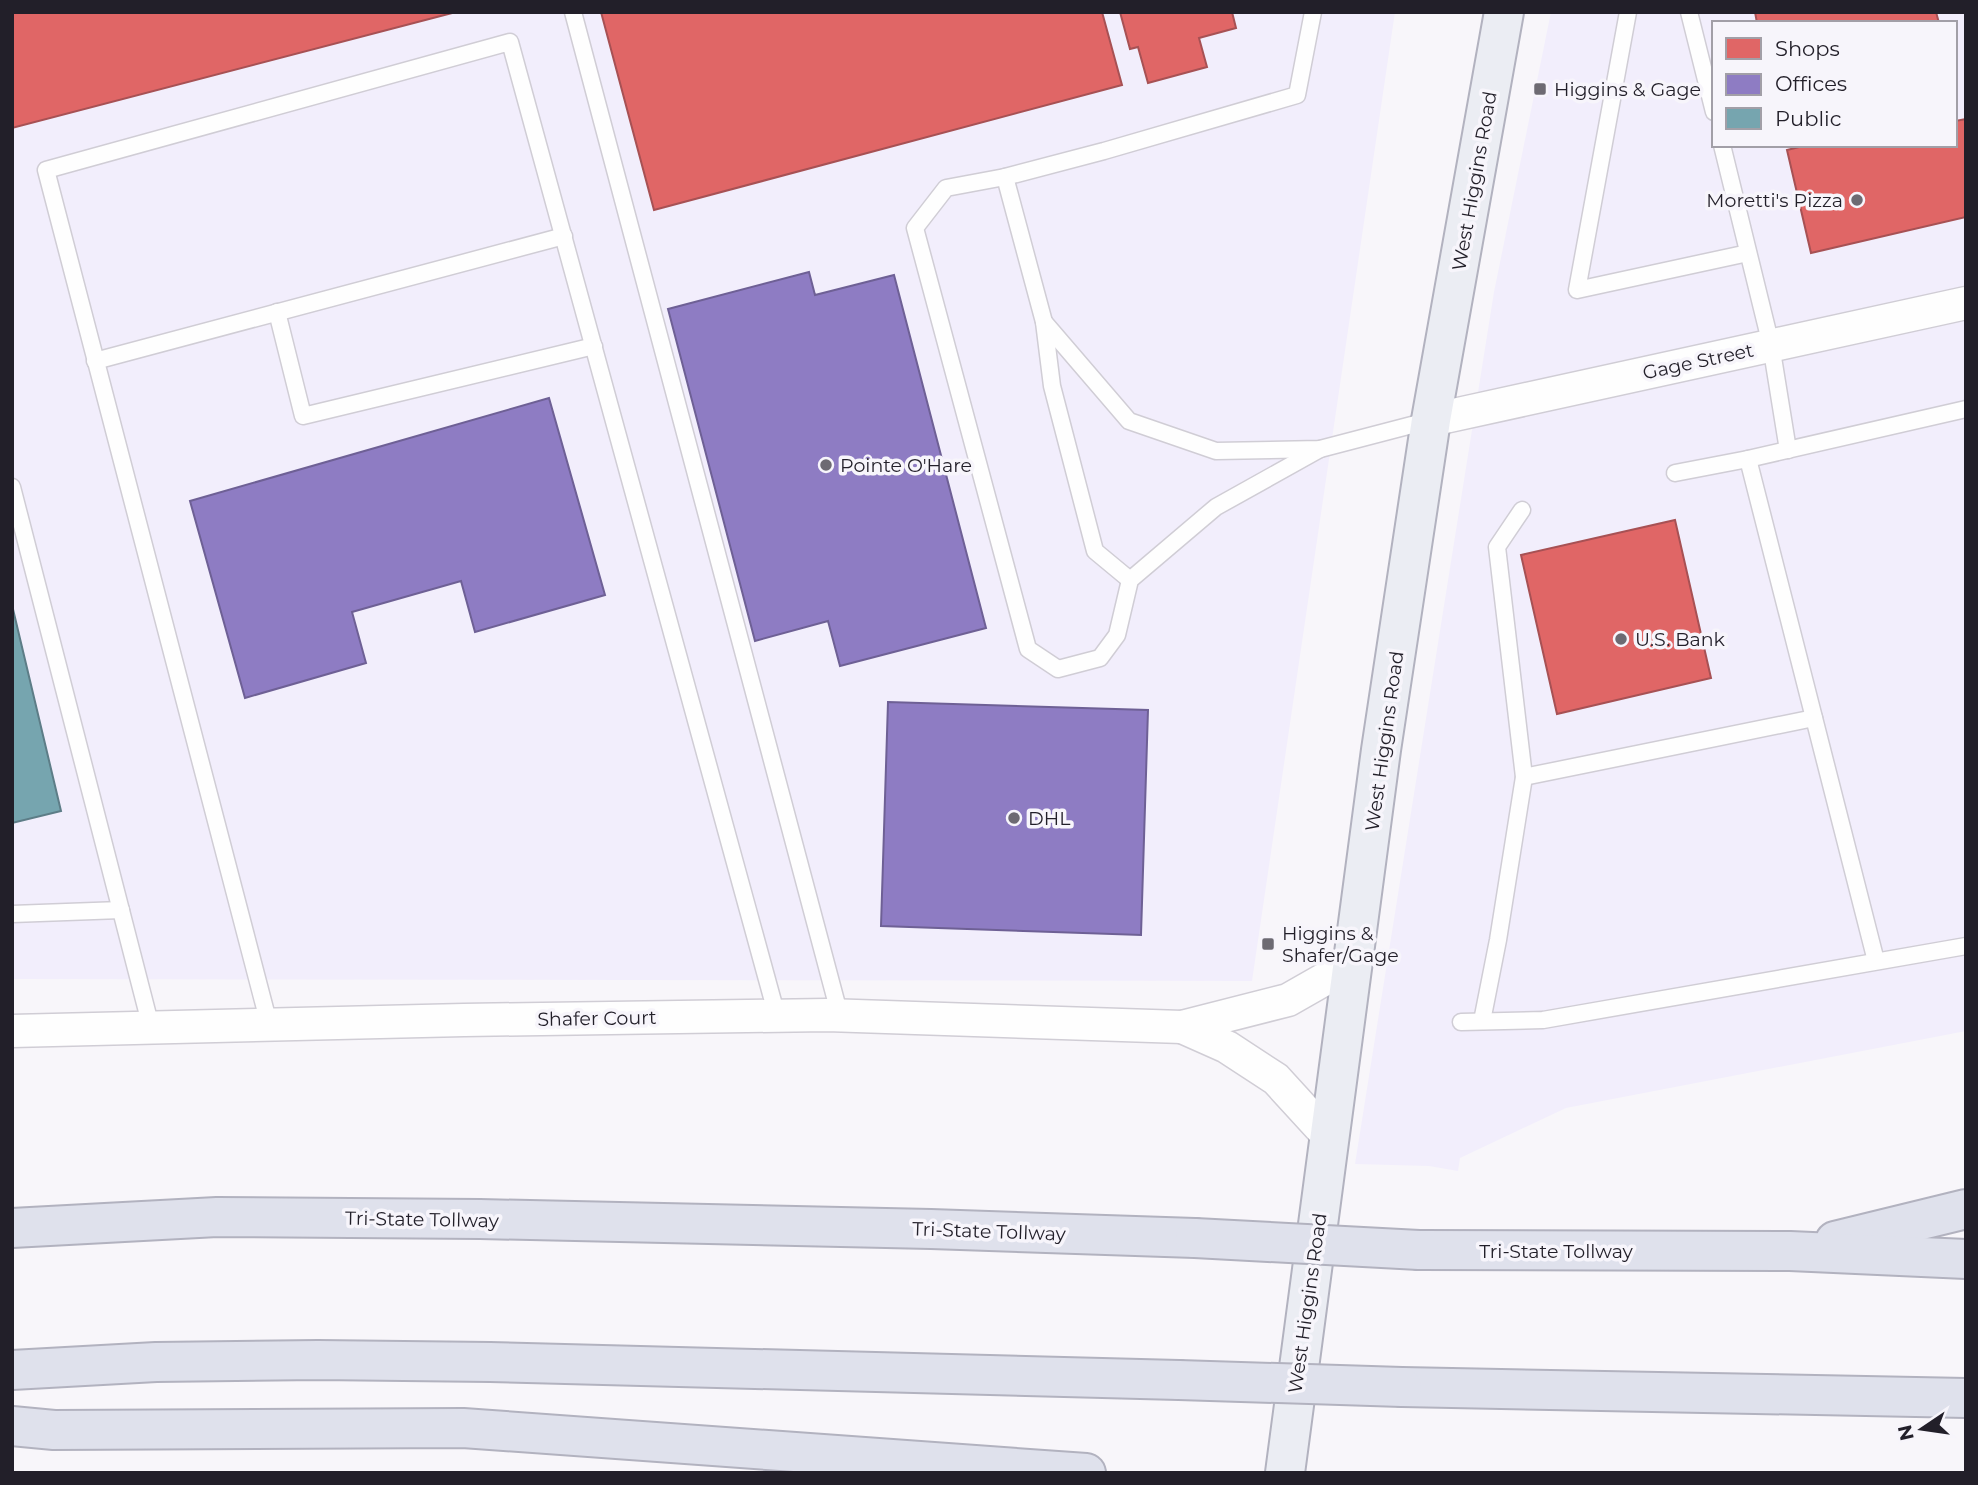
<svg xmlns="http://www.w3.org/2000/svg" width="1978" height="1485" font-family="Montserrat,sans-serif">
<style>
.built{fill:#f2eefc;fill-rule:evenodd}
.shops{fill:#e06666;stroke:#a75154;stroke-width:2}
.offices{fill:#8e7cc3;stroke:#6e6095;stroke-width:2}
.public{fill:#76a5af;stroke:#5d7d87;stroke-width:2}
.lines{fill:none;stroke-linecap:round;stroke-linejoin:round}
.service-casing{stroke:#d0cdd5;stroke-width:19}
.minor-casing{stroke:#d0cdd5;stroke-width:35}
.primary-casing{stroke:#b2b2bf;stroke-width:42}
.motorway-casing{stroke:#b2b2bf;stroke-width:42}
.service{stroke:#fefefe;stroke-width:16}
.minor{stroke:#fefefe;stroke-width:32}
.primary{stroke:#ebedf3;stroke-width:38}
.motorway{stroke:#dfe1ec;stroke-width:38}
.motorway-bridge-casing{stroke:#b2b2bf;stroke-width:42;stroke-linecap:butt}
.motorway-bridge{stroke:#dfe1ec;stroke-width:38}
.poi-dot{fill:#6d6a72;stroke:#f7f5fb;stroke-width:2.5}
.labels{text-anchor:middle;stroke-width:7;stroke-linejoin:round;paint-order:stroke}
.poi-label{font-size:19px;fill:#221f29;stroke:#f7f5fb;text-anchor:start}
.street-label{font-size:19px;fill:#221f29;stroke:#f7f5fb}
</style>
<rect width="100%" height="100%" fill="#f8f6fa"/>
<g class="built">
<polygon points="12,12 1395,12 1252,981 12,979"/>
<path d="M1551,12H1966V1031L1566,1108L1460,1158L1458,1171L1429,1166L1355,1164L1494,292ZM1714,23H1955V145H1714Z"/>
</g>
<g class="shops">
<polygon points="12,12 456,12 12,128"/>
<polygon points="601,12 1102,12 1122,85 654,210"/>
<polygon points="1120,12 1232,12 1236,28 1199,38 1207,67 1148,83 1138,47 1130,49"/>
<polygon points="1755,12 1936,12 1939,23 1757,23"/>
<polygon points="1966,119 1966,217 1811,253 1787,150 1799,147 1798,145 1955,145 1955,121"/>
<polygon points="1675,520 1711,678 1557,714 1521,555"/>
</g>
<g class="offices">
<polygon points="809,272 815,295 894,275 986,628 840,666 828,621 755,641 668,309"/>
<polygon points="549,398 605,595 475,632 461,581 352,612 366,663 245,698 190,501"/>
<polygon points="888,702 1148,710 1141,935 881,926"/>
</g>
<polygon class="public" points="12,605 61,811 12,823"/>
<g class="lines">
<g class="service-casing">
<g id="service">
<polyline points="573,12 840,1016"/>
<polyline points="1628,12 1577,290 1748,253"/>
<polyline points="1689,12 1714,112"/>
<polyline points="1722,145 1771,345 1788,450"/>
<polyline points="1005,177 946,188 915,228 1028,649 1058,669 1100,658 1117,635 1130,580 1216,507 1320,449"/>
<polyline points="277,312 303,416 594,346"/>
<polyline points="1044,322 1129,421 1216,451 1320,449 1431,420"/>
<polyline points="95,361 564,236"/>
<polyline points="1675,473 1748,459"/>
<polyline points="12,487 151,1027"/>
<polyline points="1130,580 1095,551 1052,386 1044,322 1005,177 1104,151 1297,95 1313,12"/>
<polyline points="1524,777 1814,718"/>
<polyline points="12,914 121,910"/>
<polyline points="1876,961 1748,459 1966,409"/>
<polyline points="1482,1021 1498,940 1524,777 1497,547 1522,510"/>
<polyline points="1461,1022 1543,1020 1966,946"/>
<polyline points="269,1024 46,170 510,42 777,1016"/>
</g>
</g>
<g class="minor-casing">
<g id="minor">
<polyline points="1431,420 1966,303"/>
<polyline points="1182,1027 1227,1047 1276,1079 1329,1137"/>
<polyline points="12,1031 464,1020 827,1015 1182,1027 1288,1000 1353,963"/>
</g>
</g>
<g class="primary-casing">
<polyline id="primary" points="1285,1473 1381,750 1431,420 1504,12"/>
</g>
<g class="motorway-casing">
<g id="motorway">
<polyline points="12,1228 217,1217 480,1219 931,1229 1195,1238"/>
<polyline points="1835,1241 1966,1209"/>
<polyline points="1419,1250 1790,1251 1966,1259"/>
<polyline points="12,1370 156,1362 318,1360 490,1362 1179,1380"/>
<polyline points="1402,1387 1966,1398"/>
<polyline points="12,1426 54,1430 463,1428 1086,1473"/>
</g>
</g>
<use href="#service" class="service"/>
<use href="#minor" class="minor"/>
<use href="#primary" class="primary"/>
<use href="#motorway" class="motorway"/>
<g class="motorway-bridge-casing">
<g id="motorway-bridge">
<polyline points="1195,1238 1419,1250"/>
<polyline points="1179,1380 1402,1387"/>
</g>
</g>
<use href="#motorway-bridge" class="motorway-bridge"/>
</g>
<g class="poi-dot">
<rect x="1533" y="82" width="14" height="14" rx="3.5"/>
<circle cx="1857" cy="200" r="7"/>
<circle cx="826" cy="465" r="7"/>
<circle cx="1621" cy="639" r="7"/>
<circle cx="1014" cy="818" r="7"/>
<rect x="1261" y="937" width="14" height="14" rx="3.5"/>
</g>
<g class="labels">
<g class="poi-label">
<text x="1554" y="96">Higgins &amp; Gage</text>
<text x="1843" y="207" text-anchor="end">Moretti's Pizza</text>
<text x="840" y="472">Pointe O'Hare</text>
<text x="1635" y="646">U.S. Bank</text>
<text x="1028" y="825">DHL</text>
<text x="1282" y="940">Higgins &amp;<tspan x="1282" dy="22">Shafer/Gage</tspan></text>
</g>
<g class="street-label">
<text transform="translate(1474 181) rotate(-80)" y="7">West Higgins Road</text>
<text transform="translate(1698 361) rotate(-12)" y="7">Gage Street</text>
<text transform="translate(1384 741) rotate(-82)" y="7">West Higgins Road</text>
<text transform="translate(597 1018) rotate(-1)" y="7">Shafer Court</text>
<text transform="translate(422 1219) rotate(1)" y="7">Tri-State Tollway</text>
<text transform="translate(989 1231) rotate(2)" y="7">Tri-State Tollway</text>
<text x="1556" y="1258">Tri-State Tollway</text>
<text transform="translate(1307 1303) rotate(-82)" y="7">West Higgins Road</text>
</g>
</g>
<rect width="1978" height="1485" fill="none" stroke="#221f29" stroke-width="28"/>
<rect x="1712" y="21" width="245" height="126" fill="#f7f5fb" stroke="#a29fa7" stroke-width="2"/>
<rect x="1726" y="38" width="35" height="21" fill="#e06666" stroke="#a29fa7" stroke-width="2"/>
<text x="1775" y="56" font-size="21" fill="#221f29">Shops</text>
<rect x="1726" y="74" width="35" height="21" fill="#8e7cc3" stroke="#a29fa7" stroke-width="2"/>
<text x="1775" y="91" font-size="21" fill="#221f29">Offices</text>
<rect x="1726" y="108" width="35" height="21" fill="#76a5af" stroke="#a29fa7" stroke-width="2"/>
<text x="1775" y="126" font-size="21" fill="#221f29">Public</text>
<g transform="translate(1922 1429) rotate(257)" stroke="#f7f5fb" stroke-width="5" paint-order="stroke">
<path d="M0-5L12 26L0 18L-12 26Z" fill="#221f29"/>
<text y="-10" font-size="19" font-weight="bold" text-anchor="middle" fill="#221f29">N</text>
</g>
</svg>
